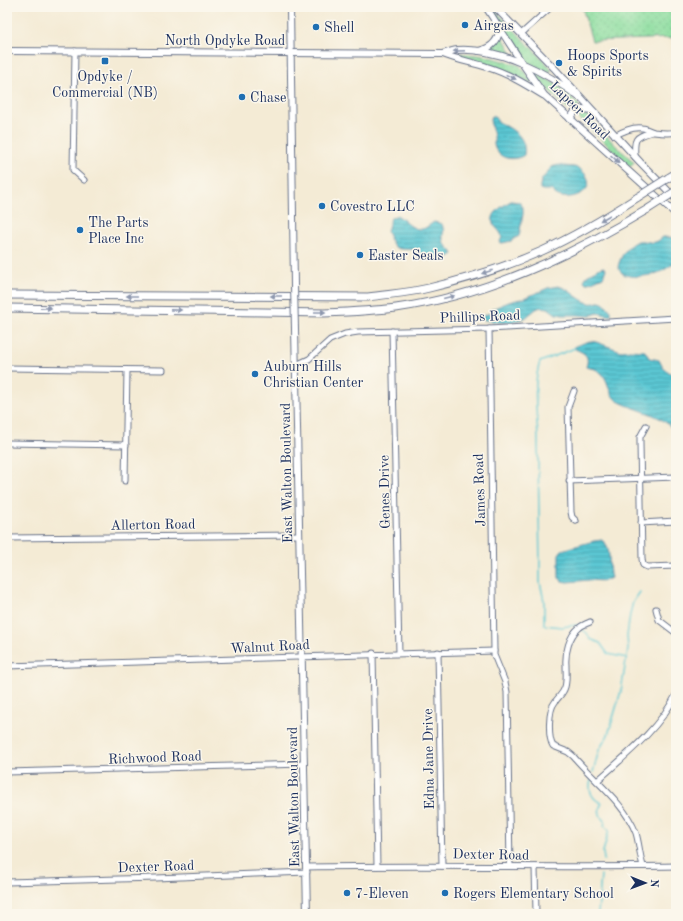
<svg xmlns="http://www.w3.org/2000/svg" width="683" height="921" font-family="'Old Standard TT',serif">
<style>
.grass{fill:url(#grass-dots);stroke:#52867e}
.water{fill:url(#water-rules);stroke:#3b7b98}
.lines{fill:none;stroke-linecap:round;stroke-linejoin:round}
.stream{stroke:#5bc7d3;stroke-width:1.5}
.minor-casing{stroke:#677188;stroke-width:7}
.major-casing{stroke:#677188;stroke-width:8}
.highway-casing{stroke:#677188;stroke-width:9}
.minor{stroke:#fff;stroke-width:5}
.major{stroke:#fff;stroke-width:6}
.highway{stroke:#fff;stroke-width:7}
.major-bridge-casing{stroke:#677188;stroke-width:8;stroke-linecap:butt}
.highway-bridge-casing{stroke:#677188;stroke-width:9;stroke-linecap:butt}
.major-bridge{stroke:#fff;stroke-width:6}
.highway-bridge{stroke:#fff;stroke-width:7}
.oneway{fill:#8d97ae}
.poi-dot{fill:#1f6fb2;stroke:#fbf7ec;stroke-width:1.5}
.labels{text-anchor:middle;stroke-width:3;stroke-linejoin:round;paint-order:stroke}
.poi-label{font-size:14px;fill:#1b2f5e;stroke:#fbf7ec;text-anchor:start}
.street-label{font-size:14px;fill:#1b2f5e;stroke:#fbf7ec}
</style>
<defs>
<pattern id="grass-dots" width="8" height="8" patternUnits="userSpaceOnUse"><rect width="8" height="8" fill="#8add9e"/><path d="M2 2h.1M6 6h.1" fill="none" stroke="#76be8a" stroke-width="1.8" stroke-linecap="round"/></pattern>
<pattern id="water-rules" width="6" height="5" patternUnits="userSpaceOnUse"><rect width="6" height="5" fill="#5bc7d3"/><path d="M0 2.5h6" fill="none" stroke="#4aa2ae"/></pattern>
</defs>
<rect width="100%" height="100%" fill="#fbf7ec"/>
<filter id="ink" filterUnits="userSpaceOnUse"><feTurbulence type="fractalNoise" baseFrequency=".025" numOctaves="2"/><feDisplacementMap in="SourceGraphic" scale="8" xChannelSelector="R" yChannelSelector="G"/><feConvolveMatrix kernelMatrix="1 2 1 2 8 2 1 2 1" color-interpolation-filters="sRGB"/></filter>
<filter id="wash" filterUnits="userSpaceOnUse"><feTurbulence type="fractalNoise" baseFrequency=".012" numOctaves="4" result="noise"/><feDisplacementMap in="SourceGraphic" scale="16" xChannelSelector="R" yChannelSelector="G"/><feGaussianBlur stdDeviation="0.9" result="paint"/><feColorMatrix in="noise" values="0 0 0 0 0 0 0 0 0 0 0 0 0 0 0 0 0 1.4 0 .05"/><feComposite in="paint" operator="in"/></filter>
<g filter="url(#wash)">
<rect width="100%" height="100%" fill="#f4ebd5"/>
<g class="grass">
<polygon points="582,7 676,7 676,38 592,41"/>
<polygon points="494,10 495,10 551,68 551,72 547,72 523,60 493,13"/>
<polygon points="501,34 514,57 488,51"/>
<path d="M460,53L485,56L519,65L532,81L530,83C507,71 485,62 459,57Z"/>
<polygon points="531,70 559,86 580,106 569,110 541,83"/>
<polygon points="580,114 588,116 615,145 634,162 630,167 578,117"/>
</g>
<g class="water">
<path d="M493,115L496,117L497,121C511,129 527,135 524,155C515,161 500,160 495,148C493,145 495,140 494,136C493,130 490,125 490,118Z"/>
<path d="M559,165C566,167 572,166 578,168C581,169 583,172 585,174C599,192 567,203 555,194C553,193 553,191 551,190H543L540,189C539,178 548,175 551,167Z"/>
<path d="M511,201L519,202L523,207V214L519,236L511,241L502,243L500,242L502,237C501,231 495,228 493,223C490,213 504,205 511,201Z"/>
<path d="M397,215C405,220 412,231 423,229C426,228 431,224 434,222L442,224C445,232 442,234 443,240C444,246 451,249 453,254C446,259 434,262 426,258C422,256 419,251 416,250C409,248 398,251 394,246C391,242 389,236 387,231L391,218Z"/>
<path d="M663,237L676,238V262C671,265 665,270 660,272C651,276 629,279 622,273C620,271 619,269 618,268C619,258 629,242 639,241C651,240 652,247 663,237Z"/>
<path d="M603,267L606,269L603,277L589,283H586L584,281C587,273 596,270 603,267Z"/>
<path d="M558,286C571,289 577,300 589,303C592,304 595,303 598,302C604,302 607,307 611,311V316L598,313L589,316L579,315H563L556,314L548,308L541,307L536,309L525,318L512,322L504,323L479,319L481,316L491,313L492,309L509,302L525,298L548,288Z"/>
<path d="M590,341L596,342L621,351L630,350L645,351L649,358L659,360L663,368L673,375L676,382V435C666,413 637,412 618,401C606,394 611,376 595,369C592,368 589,368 586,367C590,356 585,353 575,349V346Z"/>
<path d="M602,540C613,549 607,566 611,578L604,581L589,580L567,582L562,581L559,578V554L562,550L594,541Z"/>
</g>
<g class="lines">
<g class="stream">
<path d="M575,348L540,362C532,386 537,413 538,438C538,486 540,534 540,582L544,601V625L562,627L576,625L579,626"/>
<polyline points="581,629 587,633 590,639 600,643 608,654 627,658"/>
<polyline points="593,772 599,750 608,735 621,691 628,649 627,636 630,614 633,602 640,592"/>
<path d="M591,780C588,790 591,799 602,803C597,810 600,817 605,822L604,826L609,830L603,852L604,860"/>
<polyline points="598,914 601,875"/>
</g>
</g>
</g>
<g filter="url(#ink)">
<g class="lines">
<g class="minor-casing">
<g id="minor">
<polyline points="521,34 551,7"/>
<polyline points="75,51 73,170 84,180"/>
<path d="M615,136C623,131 632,127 642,128C646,128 650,131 654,132C661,133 669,134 676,132"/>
<path d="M635,157C634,139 634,137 652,132"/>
<polyline points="489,329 494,651 494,655 505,682 507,692 510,866"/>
<polyline points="392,331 399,653"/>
<polyline points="296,365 309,359 330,340 345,334 358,332 489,329 676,318"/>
<polyline points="7,368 163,370"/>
<polyline points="574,391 568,407 571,512 572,517 576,521"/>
<polyline points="646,426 640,437 640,443 642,559 643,565 647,567 676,566"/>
<polyline points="7,443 126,445"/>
<polyline points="125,481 127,370"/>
<polyline points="569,481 676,477"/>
<polyline points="641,523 676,521"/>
<polyline points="7,538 299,535"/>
<polyline points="656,609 659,620 676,633"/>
<path d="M590,622C586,624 582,625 579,628C569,636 565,653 566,665C566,672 567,680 565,687C563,694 559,696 555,702C548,710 548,738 553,746L568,752L573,756C594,781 624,802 636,833C639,843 640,856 643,866"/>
<polyline points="438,652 442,866"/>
<polyline points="373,653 377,866"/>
<polyline points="7,666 494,651"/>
<polyline points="7,772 304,764"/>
<path d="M597,781C626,755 658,730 676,695"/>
<path d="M307,867C430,865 553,868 676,866"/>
<polyline points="535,867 536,914"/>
<polyline points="7,882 156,878 307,872"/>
</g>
</g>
<g class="major-casing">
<g id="major">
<polyline points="290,7 294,285"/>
<polyline points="486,7 522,63 544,95 676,214"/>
<polyline points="495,7 555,69 640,162 676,199"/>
<path d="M7,51L443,54C447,53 453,50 457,50C500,47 547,73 579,97"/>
<path d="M479,51C492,48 500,40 499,26"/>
<path d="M443,54C457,60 472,62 487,67C507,73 525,84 543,95"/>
<polyline points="570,119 576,110 583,109 591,110"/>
<polyline points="295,329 307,914"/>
</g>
</g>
<g class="highway-casing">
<g id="highway">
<polyline points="668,178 676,173"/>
<path d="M7,295L368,297C388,294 409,293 429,288C467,279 506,267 542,251C575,236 607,217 638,197"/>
<path d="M7,308L324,313C348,312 372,311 396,308C487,295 570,256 648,209"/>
</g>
</g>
<use href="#minor" class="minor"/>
<use href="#major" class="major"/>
<use href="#highway" class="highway"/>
<g class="major-bridge-casing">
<polyline id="major-bridge" points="294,285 295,329"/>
</g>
<g class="highway-bridge-casing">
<g id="highway-bridge">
<polyline points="638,197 668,178"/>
<polyline points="648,209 676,191"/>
</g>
</g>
<use href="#major-bridge" class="major-bridge"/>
<use href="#highway-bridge" class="highway-bridge"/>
</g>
<defs><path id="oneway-solid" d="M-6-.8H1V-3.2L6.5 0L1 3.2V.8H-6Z"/></defs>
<g class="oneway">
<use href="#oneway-solid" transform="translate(459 51) rotate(177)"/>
<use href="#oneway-solid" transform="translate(511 77) rotate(26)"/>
<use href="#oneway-solid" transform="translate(615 159) rotate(42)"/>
<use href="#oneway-solid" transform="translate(605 218) rotate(150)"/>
<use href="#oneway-solid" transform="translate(487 272) rotate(163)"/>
<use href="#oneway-solid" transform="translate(132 296) rotate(-180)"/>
<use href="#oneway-solid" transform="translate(276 296) rotate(-180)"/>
<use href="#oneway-solid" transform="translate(449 297) rotate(-14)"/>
<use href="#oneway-solid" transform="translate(46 308) rotate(1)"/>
<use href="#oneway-solid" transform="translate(176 310) rotate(1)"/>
<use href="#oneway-solid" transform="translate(320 312)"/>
</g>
</g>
<g class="poi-dot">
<circle cx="465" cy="25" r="4"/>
<circle cx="316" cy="27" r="4"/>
<rect x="101" y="57" width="8" height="8" rx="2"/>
<circle cx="559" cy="63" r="4"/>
<circle cx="242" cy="97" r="4"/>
<circle cx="322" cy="206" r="4"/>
<circle cx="80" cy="230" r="4"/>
<circle cx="360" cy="255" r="4"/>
<circle cx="255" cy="374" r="4"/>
<circle cx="347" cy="893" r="4"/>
<circle cx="445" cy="893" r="4"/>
</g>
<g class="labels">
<g class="poi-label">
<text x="473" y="30">Airgas</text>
<text x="324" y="32">Shell</text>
<text x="567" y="60">Hoops Sports<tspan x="567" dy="16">&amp; Spirits</tspan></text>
<text x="105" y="81" text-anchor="middle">Opdyke /<tspan x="105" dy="16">Commercial (NB)</tspan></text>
<text x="250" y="102">Chase</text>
<text x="330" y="211">Covestro LLC</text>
<text x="88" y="227">The Parts<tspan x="88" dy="16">Place Inc</tspan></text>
<text x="368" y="260">Easter Seals</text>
<text x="263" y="371">Auburn Hills<tspan x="263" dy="16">Christian Center</tspan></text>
<text x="355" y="898">7-Eleven</text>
<text x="453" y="898">Rogers Elementary School</text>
</g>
<g class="street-label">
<text x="225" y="45">North Opdyke Road</text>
<text transform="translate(580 110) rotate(44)" y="5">Lapeer Road</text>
<text transform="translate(480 316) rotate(-2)" y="5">Phillips Road</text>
<text transform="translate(286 473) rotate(-91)" y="5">East Walton Boulevard</text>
<text transform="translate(479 490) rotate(-92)" y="5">James Road</text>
<text transform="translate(384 492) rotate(-91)" y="5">Genes Drive</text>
<text transform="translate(153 524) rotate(-1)" y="5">Allerton Road</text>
<text transform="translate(270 646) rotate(-3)" y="5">Walnut Road</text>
<text transform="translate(155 757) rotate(-2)" y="5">Richwood Road</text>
<text transform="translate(428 759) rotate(-91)" y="5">Edna Jane Drive</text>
<text transform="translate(293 797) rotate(-91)" y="5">East Walton Boulevard</text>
<text transform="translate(491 854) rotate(1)" y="5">Dexter Road</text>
<text transform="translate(156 866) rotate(-2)" y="5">Dexter Road</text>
</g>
</g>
<rect width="683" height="921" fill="none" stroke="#fbf7ec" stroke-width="24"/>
<g transform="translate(645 883) rotate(91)" stroke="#fbf7ec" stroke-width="3" paint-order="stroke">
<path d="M0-3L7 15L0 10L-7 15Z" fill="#1b2f5e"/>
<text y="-6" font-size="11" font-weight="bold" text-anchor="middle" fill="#1b2f5e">N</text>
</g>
</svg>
